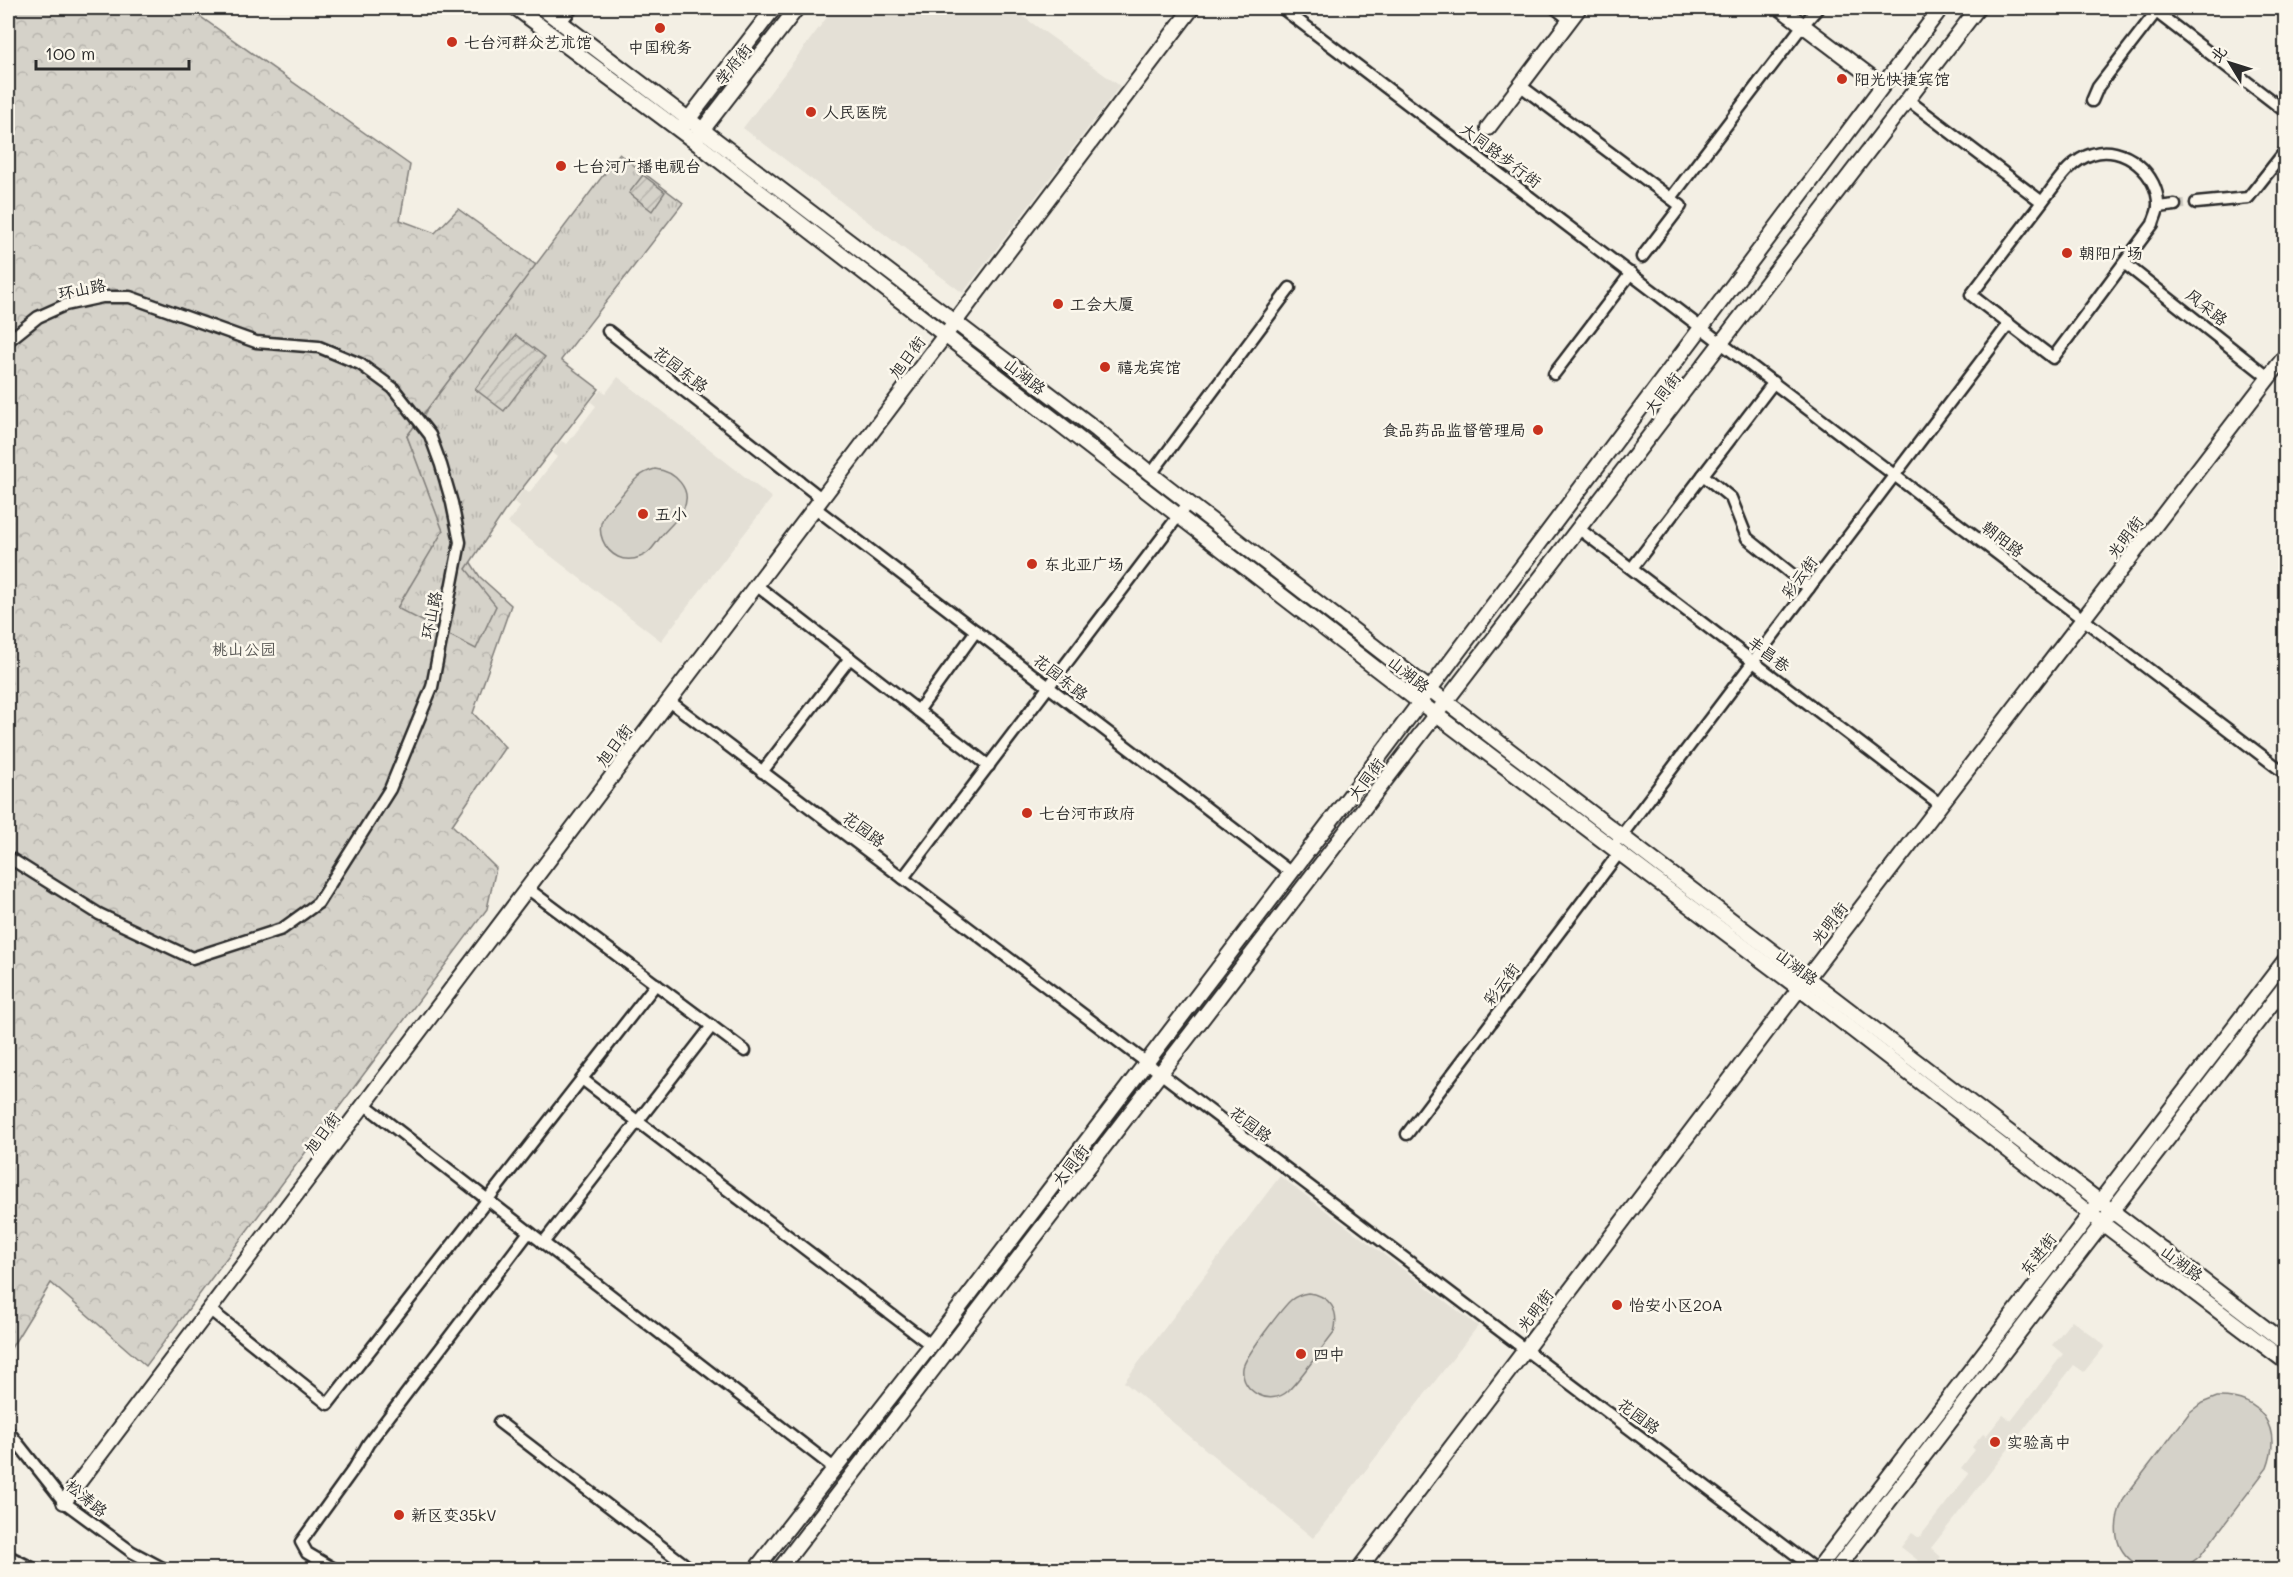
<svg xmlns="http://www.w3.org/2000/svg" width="2293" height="1577" font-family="Mali,'LXGW WenKai TC',sans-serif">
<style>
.built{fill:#e4e0d6}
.grass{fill:#d5d2c9;stroke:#807e7a;stroke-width:1.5}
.forest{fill:url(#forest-crowns);stroke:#807e7a;stroke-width:1.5}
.park{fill:url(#park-tufts);stroke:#807e7a;stroke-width:1.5}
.garden{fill:url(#garden-furrows);stroke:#807e7a;stroke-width:1.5}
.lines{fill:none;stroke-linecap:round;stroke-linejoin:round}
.minor-tunnel{stroke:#cbc8bf;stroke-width:10;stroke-dasharray:10 5;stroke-linecap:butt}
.minor-casing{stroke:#2b2b2b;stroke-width:15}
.major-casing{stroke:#2b2b2b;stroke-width:18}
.minor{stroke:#fbf7ec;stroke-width:10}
.major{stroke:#fbf7ec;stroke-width:14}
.rail{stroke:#2b2b2b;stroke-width:3}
.poi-dot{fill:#c8321e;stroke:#fbf7ec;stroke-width:2}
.labels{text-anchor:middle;stroke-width:5;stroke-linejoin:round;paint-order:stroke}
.poi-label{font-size:16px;fill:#2b2b2b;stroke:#fbf7ec;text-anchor:start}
.street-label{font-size:16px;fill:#2b2b2b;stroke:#fbf7ec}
.park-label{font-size:16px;fill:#565552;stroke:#fbf7ec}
</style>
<defs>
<pattern id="forest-crowns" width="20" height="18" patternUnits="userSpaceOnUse" patternTransform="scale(1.5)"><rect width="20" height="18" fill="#d5d2c9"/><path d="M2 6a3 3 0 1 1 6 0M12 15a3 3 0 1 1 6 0" fill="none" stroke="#b7b4ad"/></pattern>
<pattern id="park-tufts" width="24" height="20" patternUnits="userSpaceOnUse" patternTransform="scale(1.5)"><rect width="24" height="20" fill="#d5d2c9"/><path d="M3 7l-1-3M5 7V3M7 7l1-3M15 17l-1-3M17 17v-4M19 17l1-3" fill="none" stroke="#b7b4ad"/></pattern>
<pattern id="garden-furrows" width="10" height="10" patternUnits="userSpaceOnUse" patternTransform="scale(1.5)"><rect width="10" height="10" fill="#d5d2c9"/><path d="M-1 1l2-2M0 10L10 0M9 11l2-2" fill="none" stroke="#b7b4ad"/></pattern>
</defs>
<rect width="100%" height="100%" fill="#f3efe4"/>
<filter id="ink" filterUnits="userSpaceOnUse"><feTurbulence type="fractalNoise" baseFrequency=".0167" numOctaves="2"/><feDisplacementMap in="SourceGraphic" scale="12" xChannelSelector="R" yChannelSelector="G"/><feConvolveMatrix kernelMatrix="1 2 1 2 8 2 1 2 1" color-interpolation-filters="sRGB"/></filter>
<g filter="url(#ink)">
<g class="built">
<polygon points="834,8 1011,8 1120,86 963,293 743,128"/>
<polygon points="618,377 772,498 661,641 508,523 520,507 514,502 524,489 529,493 557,457 552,453 561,441 567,444 596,406 591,402 601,390 606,393"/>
<polygon points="1280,1176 1478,1326 1313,1538 1124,1382"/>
<polygon points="2072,1320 2105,1346 2084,1372 2074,1365 1931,1548 1941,1557 1929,1569 1901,1547 1912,1533 1919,1538 1969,1474 1961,1468 1975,1450 1972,1447 1983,1434 1986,1436 2003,1415 2011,1421 2063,1354 2052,1345"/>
</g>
<g class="grass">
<path d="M655,469C674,471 694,489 683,510C678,519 669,527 662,535C656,543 650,554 640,557C633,560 624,560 618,557C604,550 596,532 603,518C607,510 615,503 620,497C631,484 638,473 655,469Z"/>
<path d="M1308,1293C1330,1295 1340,1311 1334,1332C1319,1351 1305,1374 1288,1391C1270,1407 1240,1392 1243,1368C1244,1358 1282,1308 1291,1300C1296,1296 1302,1294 1308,1293Z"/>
<path d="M2217,1397C2261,1396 2282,1427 2267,1468L2200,1556C2187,1567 2180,1570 2162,1570C2156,1570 2149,1571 2144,1569C2139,1568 2136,1564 2132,1561C2111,1545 2114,1519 2124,1498L2190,1412L2202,1403Z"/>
</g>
<polygon class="forest" points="8,8 188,8 410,165 400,220 435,233 458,209 536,265 407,436 440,514 480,577 511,605 473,713 505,747 452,825 496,868 487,909 146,1366 51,1283 8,1353"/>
<polygon class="park" points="619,154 683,203 561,360 599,389 504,512 466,569 496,606 476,649 397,608 443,531 407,436"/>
<g class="garden">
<polygon points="643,175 665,192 652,211 629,193"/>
<polygon points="516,335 545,357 504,411 475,389"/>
</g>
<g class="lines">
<polyline class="minor-tunnel" points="2175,205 2196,203"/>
<g class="minor-casing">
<g id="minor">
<polyline points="1282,8 2286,774"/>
<polyline points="1555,8 1570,20"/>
<polyline points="2151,8 2286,112"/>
<polyline points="561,22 572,8"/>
<polyline points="1521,86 1681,206 1642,257"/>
<path d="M1908,100L2042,202C2057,183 2069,161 2092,154C2123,143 2160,174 2158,207C2158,212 2154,219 2153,224L2053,358L1971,295L2042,202"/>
<polyline points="2092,101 2098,87 2156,12"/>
<polyline points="1671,198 1803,25 1818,8"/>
<polyline points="2196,203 2248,198 2286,150"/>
<polyline points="2158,207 2175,205"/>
<polyline points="2124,263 2268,377"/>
<polyline points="608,331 821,498"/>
<polyline points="8,341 38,317 65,305 102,297 130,297 256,342 319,347 360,364 393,388 430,435 441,465 452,503 460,542 432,687 390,789 318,903 282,929 192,958 99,914 8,857"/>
<polyline points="1554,374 1631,273"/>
<polyline points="1151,474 1290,288"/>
<polyline points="1703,475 1731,498 1747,538 1809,588"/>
<polyline points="814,507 1290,872"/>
<polyline points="1578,528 1941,805"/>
<polyline points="1632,568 1774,382"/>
<polyline points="756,585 989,766"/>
<polyline points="668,700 1816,1570"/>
<polyline points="918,711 976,631"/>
<polyline points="762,772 850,658"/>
<polyline points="1618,840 2009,324"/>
<polyline points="903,878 1189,502"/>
<polyline points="527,888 745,1051"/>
<polyline points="582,1079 931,1345"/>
<polyline points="364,1104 834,1468"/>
<polyline points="1407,1134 1619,853"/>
<polyline points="543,1243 712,1026"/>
<polyline points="209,1309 328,1404 656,984"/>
<polyline points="499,1422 692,1570"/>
<polyline points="8,1431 64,1502 132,1552 166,1570"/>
<polyline points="336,1570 307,1553 301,1542 355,1467 368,1444 529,1232"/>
</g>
</g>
<g class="major-casing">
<g id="major">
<polyline points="516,8 694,141 1418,701 1800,989 2102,1223 2286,1362"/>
<polyline points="542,8 1097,430 1151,474 1445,701 2286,1344"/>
<polyline points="1780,8 1882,85"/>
<polyline points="684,125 774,8"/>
<polyline points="1488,128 1579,8"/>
<polyline points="697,137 797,8"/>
<polyline points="64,1502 1192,8"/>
<polyline points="755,1570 931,1345 1358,785 1941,8"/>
<polyline points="779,1570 1978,8"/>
<polyline points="1358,1570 1808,977 2286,355"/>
<polyline points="1817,1570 2286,959"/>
<polyline points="1836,1570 2286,985"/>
</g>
</g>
<use href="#minor" class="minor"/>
<use href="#major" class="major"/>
<polyline class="rail" points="8,1549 50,1570"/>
</g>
</g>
<g class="poi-dot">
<circle cx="660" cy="28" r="6"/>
<circle cx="452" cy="42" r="6"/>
<circle cx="1842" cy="79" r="6"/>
<circle cx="811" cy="112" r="6"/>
<circle cx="561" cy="166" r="6"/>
<circle cx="2067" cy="253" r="6"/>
<circle cx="1058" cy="304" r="6"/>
<circle cx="1105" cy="367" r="6"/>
<circle cx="1538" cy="430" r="6"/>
<circle cx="643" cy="514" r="6"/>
<circle cx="1032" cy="564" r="6"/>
<circle cx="1027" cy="813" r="6"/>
<circle cx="1617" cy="1305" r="6"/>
<circle cx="1301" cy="1354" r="6"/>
<circle cx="1995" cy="1442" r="6"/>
<circle cx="399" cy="1515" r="6"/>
</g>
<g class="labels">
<g class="poi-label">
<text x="464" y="48">七台河群众艺术馆</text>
<text x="660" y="53" text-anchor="middle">中国税务</text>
<text x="1854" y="85">阳光快捷宾馆</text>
<text x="823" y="118">人民医院</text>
<text x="573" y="172">七台河广播电视台</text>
<text x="2079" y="259">朝阳广场</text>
<text x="1070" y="310">工会大厦</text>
<text x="1117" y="373">禧龙宾馆</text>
<text x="1526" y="436" text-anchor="end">食品药品监督管理局</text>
<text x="655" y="520">五小</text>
<text x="1044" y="570">东北亚广场</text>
<text x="1039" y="819">七台河市政府</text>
<text x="1629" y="1311">怡安小区20A</text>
<text x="1313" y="1360">四中</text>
<text x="2007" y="1448">实验高中</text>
<text x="411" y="1521">新区变35kV</text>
</g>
<g class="street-label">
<text transform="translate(733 64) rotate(-52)" y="6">学府街</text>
<text transform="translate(1501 155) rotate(37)" y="6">大同路步行街</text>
<text transform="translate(82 289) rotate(-11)" y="6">环山路</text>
<text transform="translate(2207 307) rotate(38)" y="6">风采路</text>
<text transform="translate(907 357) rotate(-53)" y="6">旭日街</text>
<text transform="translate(681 369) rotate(38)" y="6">花园东路</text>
<text transform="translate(1025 376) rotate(38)" y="6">山湖路</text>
<text transform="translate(1662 393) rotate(-52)" y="6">大同街</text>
<text transform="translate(2125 537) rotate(-53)" y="6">光明街</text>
<text transform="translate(2003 539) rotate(37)" y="6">朝阳路</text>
<text transform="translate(1799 577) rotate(-53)" y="6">彩云街</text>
<text transform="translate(431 615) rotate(-79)" y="6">环山路</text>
<text transform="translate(1769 654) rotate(37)" y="6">丰昌巷</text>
<text transform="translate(1409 674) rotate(38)" y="6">山湖路</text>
<text transform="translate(1061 677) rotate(38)" y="6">花园东路</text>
<text transform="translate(614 745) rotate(-53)" y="6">旭日街</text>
<text transform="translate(1366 779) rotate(-53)" y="6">大同街</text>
<text transform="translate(864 829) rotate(37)" y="6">花园路</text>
<text transform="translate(1829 923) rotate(-52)" y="6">光明街</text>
<text transform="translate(1797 967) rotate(37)" y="6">山湖路</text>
<text transform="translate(1501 984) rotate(-53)" y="6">彩云街</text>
<text transform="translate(1251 1124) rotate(37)" y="6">花园路</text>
<text transform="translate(322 1133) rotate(-53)" y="6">旭日街</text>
<text transform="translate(1070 1165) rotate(-52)" y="6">大同街</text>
<text transform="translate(2038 1254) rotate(-53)" y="6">东进街</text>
<text transform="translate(2182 1263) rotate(37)" y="6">山湖路</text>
<text transform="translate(1535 1310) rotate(-53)" y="6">光明街</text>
<text transform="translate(1639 1416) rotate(37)" y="6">花园路</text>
<text transform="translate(87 1498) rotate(40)" y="6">松涛路</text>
</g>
<g class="park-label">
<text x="244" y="655">桃山公园</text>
</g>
</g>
<rect width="2293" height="1577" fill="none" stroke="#fbf7ec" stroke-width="30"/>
<rect x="15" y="15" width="2263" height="1547" fill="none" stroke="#2b2b2b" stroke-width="2" filter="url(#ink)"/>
<g transform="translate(2230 63) rotate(308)" stroke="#fbf7ec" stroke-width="4.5" paint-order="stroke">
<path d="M0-4.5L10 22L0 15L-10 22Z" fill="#2b2b2b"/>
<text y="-9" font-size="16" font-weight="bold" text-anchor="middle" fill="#2b2b2b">北</text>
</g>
<path d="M36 60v9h153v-9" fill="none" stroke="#2b2b2b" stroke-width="3"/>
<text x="45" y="60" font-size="18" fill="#2b2b2b" stroke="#fbf7ec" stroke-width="4.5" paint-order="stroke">100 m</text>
</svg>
